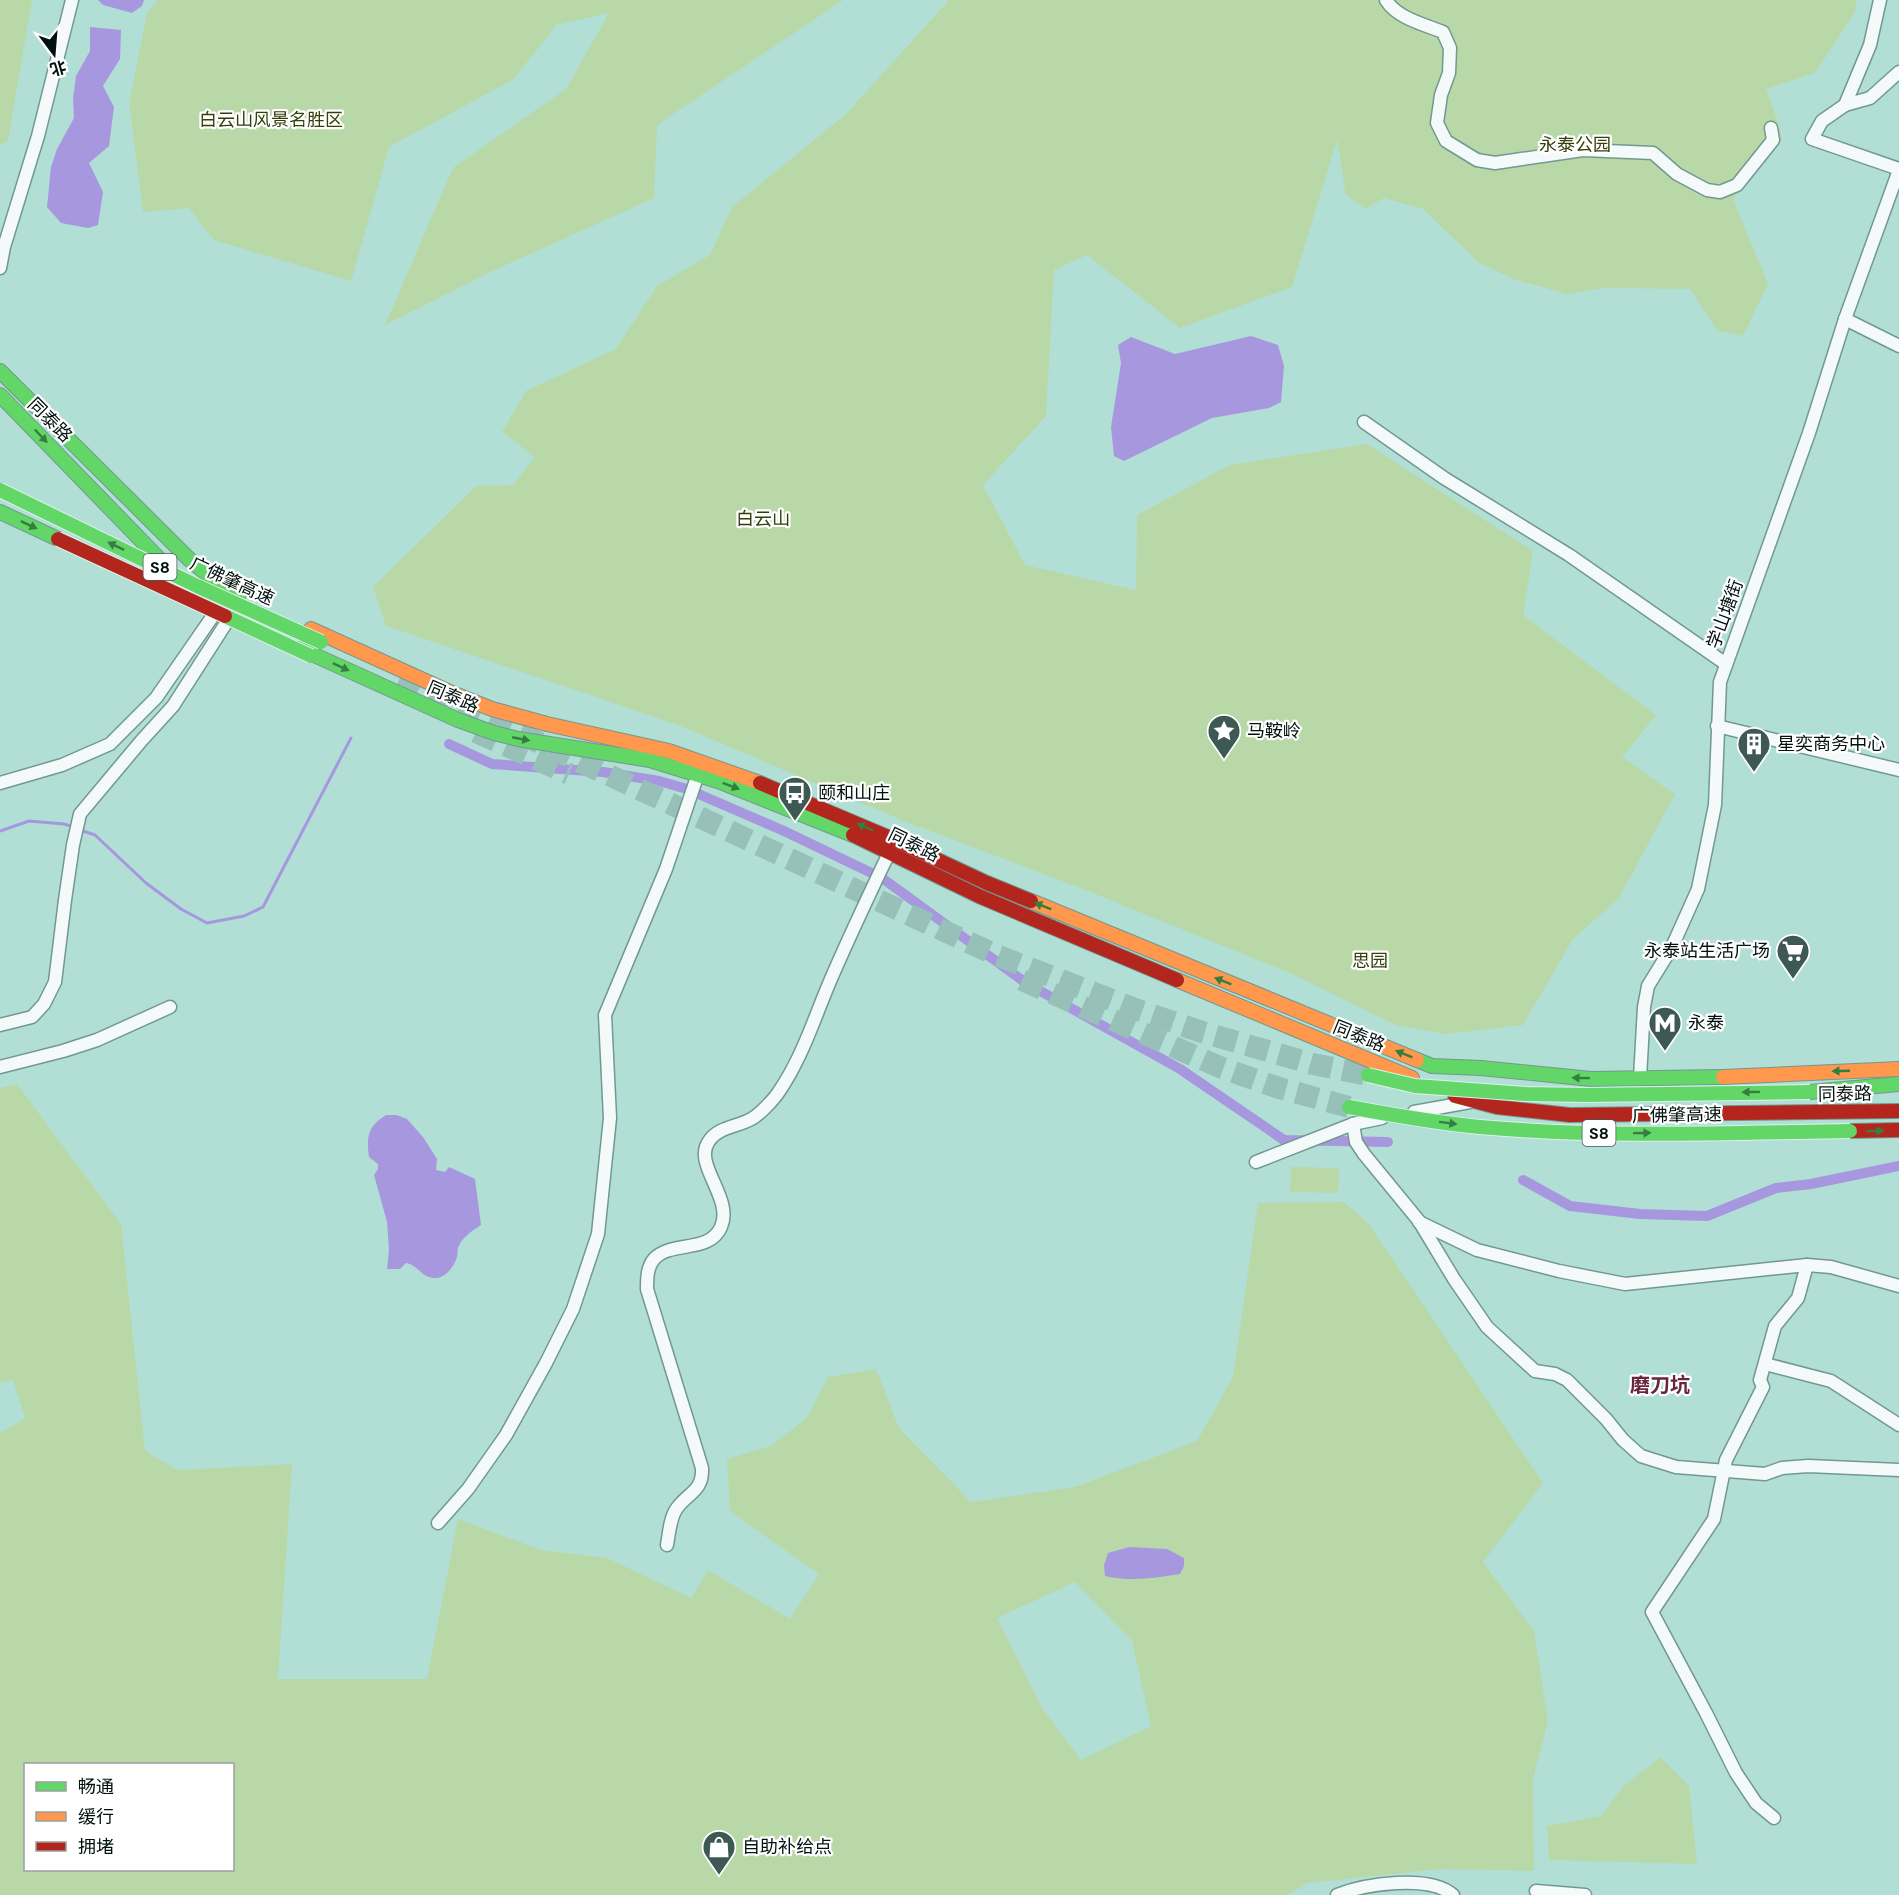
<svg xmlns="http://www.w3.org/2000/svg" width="1899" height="1895" font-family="'DM Sans','Noto Sans SC',sans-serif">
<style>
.green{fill:#b8d8a8;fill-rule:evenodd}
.water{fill:#a797de}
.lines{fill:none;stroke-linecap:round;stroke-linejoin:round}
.stream{stroke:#a797de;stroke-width:3}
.canal{stroke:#a797de;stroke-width:10}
.highway-tunnel{stroke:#96c0b8;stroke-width:22;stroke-dasharray:22 11;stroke-linecap:butt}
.street-casing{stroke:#729891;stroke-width:15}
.fast-casing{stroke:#729891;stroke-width:16}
.slow-casing{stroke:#729891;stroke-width:16}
.jam-casing{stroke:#729891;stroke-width:16}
.street{stroke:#f3faf9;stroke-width:12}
.fast{stroke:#63d668;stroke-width:14}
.slow{stroke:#ff974d;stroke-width:14}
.jam{stroke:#b3261e;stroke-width:14}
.fast-bridge-casing{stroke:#dcf1ed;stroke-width:16;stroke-linecap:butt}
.jam-bridge-casing{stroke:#dcf1ed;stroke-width:16;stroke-linecap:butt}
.fast-bridge{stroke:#63d668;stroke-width:14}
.jam-bridge{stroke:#b3261e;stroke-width:14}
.oneway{fill:#367d40}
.labels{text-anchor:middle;stroke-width:4.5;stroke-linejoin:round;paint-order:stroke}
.shield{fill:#fff;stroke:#4c5856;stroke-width:1.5}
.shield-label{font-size:16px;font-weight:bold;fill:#00110e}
.park-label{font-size:18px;fill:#343f0a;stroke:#fff}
.street-label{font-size:18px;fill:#00110e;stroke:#fff}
.poi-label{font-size:18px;fill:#00110e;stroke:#fff;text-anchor:start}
.neighbourhood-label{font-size:20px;font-weight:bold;fill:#69253d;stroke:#fff}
</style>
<rect width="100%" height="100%" fill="#b1dfd6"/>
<g class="green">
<polygon points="0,0 32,0 8,141 0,145"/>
<polygon points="158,0 843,0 657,125 654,198 488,273 385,325 453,168 566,89 609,13 556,25 514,79 389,147 351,281 214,240 189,208 143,212 129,104 147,13"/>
<polygon points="949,0 1857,0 1855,12 1815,73 1766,89 1779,125 1782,140 1733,199 1768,284 1743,336 1718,331 1690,289 1605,288 1567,294 1513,279 1478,262 1423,209 1384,198 1365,209 1346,195 1337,140 1292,287 1180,328 1087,255 1054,270 1046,416 983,485 1025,565 1136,590 1137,515 1230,465 1367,444 1533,551 1523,615 1656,715 1622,757 1675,794 1619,898 1573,939 1523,1025 1446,1034 1396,1025 1290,973 1083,889 904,821 678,725 386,626 373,587 476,486 513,485 535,457 502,432 526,391 616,349 657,286 710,255 732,207 846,114"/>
<path d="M17,1084L121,1224L145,1451L177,1470L292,1464L278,1679H427L458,1519L541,1550L607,1558L691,1598L708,1570L790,1619L819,1574L730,1511L727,1459L771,1446L807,1418L828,1377L876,1369L899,1428L971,1502L1075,1487L1197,1441L1233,1377L1258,1203L1344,1202L1369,1224L1543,1483L1483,1562L1534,1631L1548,1721L1533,1779L1534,1871L1441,1869L1307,1883L1288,1895H0V1433L25,1418L13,1380L0,1383V1088ZM1075,1582L1132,1641L1151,1726L1081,1760L1043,1709L997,1618ZM26,1764H232V1870H26Z"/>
<polygon points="1291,1167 1339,1168 1338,1193 1290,1192"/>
<polygon points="1660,1757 1689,1786 1697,1864 1549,1860 1547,1826 1601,1816 1623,1787"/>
</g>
<g class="water">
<polygon points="98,0 144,0 142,6 132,13 103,5"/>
<polygon points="90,27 121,30 120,59 103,86 114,107 109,146 89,163 103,192 98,225 88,228 61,223 47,207 51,167 57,149 74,118 73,98 76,76 90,51"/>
<polygon points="1251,336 1278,345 1284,366 1281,402 1269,408 1212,418 1124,461 1114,456 1111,427 1121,363 1118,345 1131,337 1175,354"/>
<path d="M386,1115H397L407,1119L423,1137L437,1159L436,1170L445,1172L449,1167L475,1179L481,1225C472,1231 462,1237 458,1248C457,1251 458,1254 457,1257C454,1267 445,1279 434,1278C422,1278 418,1265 406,1263L400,1269H387L389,1250L387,1222L374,1175L378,1169V1164L369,1157C366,1137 368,1126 386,1115Z"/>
<path d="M1129,1547L1167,1549L1184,1558V1566L1180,1574C1155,1578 1130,1582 1105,1576L1104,1565L1108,1553Z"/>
</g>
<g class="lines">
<g class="stream">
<polyline points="80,830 95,835 146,883 181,909 207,923 244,916 263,907 351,738"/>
<polyline points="0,831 29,821 64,824 74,827"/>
</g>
<g class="canal">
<polyline points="449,744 492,764 603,772 659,781 687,789 784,831 882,878 1026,983 1180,1069 1284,1140 1388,1142"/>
<polyline points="1523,1180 1570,1206 1640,1214 1707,1216 1776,1188 1811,1184 1899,1166"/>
</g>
<g class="highway-tunnel">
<polyline points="400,678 996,955 1138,1010 1202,1032 1313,1064 1368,1075"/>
<polyline points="476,732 569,774"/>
<polyline points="1022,980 1222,1068 1279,1088 1349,1107"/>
</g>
<g class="street-casing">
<g id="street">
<path d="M1386,0C1397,18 1423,24 1443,32L1450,48L1449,73L1441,95L1437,123L1446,141L1477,160L1495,163L1583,150L1653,153L1677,174L1707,190L1720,192L1737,185L1773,140L1771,128"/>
<polyline points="1880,0 1870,45 1845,105 1822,121 1812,139 1899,169"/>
<polyline points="1845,105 1870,98 1899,72"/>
<polyline points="0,268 4,247 38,136 72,0"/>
<polyline points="1845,319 1899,346"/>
<polyline points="1364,422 1444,478 1569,555 1726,664"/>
<polyline points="1717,726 1899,770"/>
<polyline points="0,783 62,765 110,744 156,698 217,610"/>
<polyline points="0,1025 32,1017 44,1004 55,982 65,900 73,845 80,814 142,740 173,706 230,617"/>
<polyline points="0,1067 63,1051 97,1040 170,1007"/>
<polyline points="1640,1078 1644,1007 1648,986 1672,947 1698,889 1715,805 1720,682 1809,433 1845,319 1899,170"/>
<polyline points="1414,1112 1470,1102"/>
<polyline points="1353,1124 1356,1142 1364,1154 1419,1221 1454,1279 1487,1327 1535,1371 1555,1374 1567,1380 1606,1419 1623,1440 1641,1456 1676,1467 1765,1474 1782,1468 1808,1466 1899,1470"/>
<polyline points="1256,1162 1353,1124 1382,1118"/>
<polyline points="1419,1222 1477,1250 1559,1271 1625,1284 1807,1265 1831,1267 1899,1286"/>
<polyline points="1765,1364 1831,1381 1899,1425"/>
<polyline points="438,1523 468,1489 506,1435 546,1363 573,1309 598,1234 610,1118 605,1015 666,869 698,774"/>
<path d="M667,1545C669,1534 670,1517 677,1508C689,1492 703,1491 702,1468L647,1289C647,1279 647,1267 654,1259C672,1240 709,1254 721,1227C734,1198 692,1164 709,1141C719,1126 739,1127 753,1118C760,1114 774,1099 778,1093C801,1060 813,1022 828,986C847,941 868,897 889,853"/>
<polyline points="1774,1818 1756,1803 1736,1773 1706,1713 1652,1612 1714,1519 1726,1460 1763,1387 1760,1380 1775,1326 1798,1298 1807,1265"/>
<polyline points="1536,1891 1585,1895"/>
<path d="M1337,1895C1365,1884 1429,1874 1453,1895"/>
</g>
</g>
<g class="fast-casing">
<g id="fast">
<polyline points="0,371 189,559 218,583 239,595"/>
<polyline points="0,395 168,568"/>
<polyline points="0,512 58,539"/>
<polyline points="301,649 458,720 494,733 518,739 650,760 718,781 853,835"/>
<polyline points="1417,1060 1432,1066 1481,1068 1591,1079 1723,1077"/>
<polyline points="1810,1092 1899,1084"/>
</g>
</g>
<g class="slow-casing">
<g id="slow">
<polyline points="311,629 452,693 492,709 547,724 669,751 760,783"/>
<polyline points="1031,901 1417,1060"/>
<polyline points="1177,980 1412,1078"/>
<polyline points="1723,1077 1899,1069"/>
</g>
</g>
<g class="jam-casing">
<g id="jam">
<polyline points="760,783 895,840 987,883 1031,901"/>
<polyline points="853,835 981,897 1177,980"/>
<polyline points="1455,1096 1497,1107 1570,1115 1899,1111"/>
<polyline points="1850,1131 1899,1130"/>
</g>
</g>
<use href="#street" class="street"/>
<use href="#fast" class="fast"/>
<use href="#slow" class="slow"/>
<use href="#jam" class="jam"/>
<g class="fast-bridge-casing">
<g id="fast-bridge">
<polyline points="0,490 197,586 321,642"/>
<polyline points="225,616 311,656"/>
<polyline points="1368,1075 1415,1086 1526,1094 1586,1095 1810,1092"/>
<path d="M1349,1107C1392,1115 1436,1123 1480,1127C1603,1138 1727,1133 1850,1131"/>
</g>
</g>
<g class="jam-bridge-casing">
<polyline id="jam-bridge" points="58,539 225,616"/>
</g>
<use href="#fast-bridge" class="fast-bridge"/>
<use href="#jam-bridge" class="jam-bridge"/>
</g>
<defs><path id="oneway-solid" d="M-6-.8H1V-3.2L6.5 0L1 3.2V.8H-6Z" transform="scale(1.5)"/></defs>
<g class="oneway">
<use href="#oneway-solid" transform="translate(41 436) rotate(46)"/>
<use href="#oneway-solid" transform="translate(29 525) rotate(25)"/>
<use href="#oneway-solid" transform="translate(116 546) rotate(-154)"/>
<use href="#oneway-solid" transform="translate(341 667) rotate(25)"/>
<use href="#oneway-solid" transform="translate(521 739) rotate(11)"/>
<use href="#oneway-solid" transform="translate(731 786) rotate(21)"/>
<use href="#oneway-solid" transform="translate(865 827) rotate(-157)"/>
<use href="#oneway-solid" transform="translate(1043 906) rotate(-158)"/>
<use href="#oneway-solid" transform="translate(1223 981) rotate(-158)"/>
<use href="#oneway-solid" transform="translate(1404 1054) rotate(-158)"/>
<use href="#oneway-solid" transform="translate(1841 1071) rotate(178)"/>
<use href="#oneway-solid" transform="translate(1581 1078) rotate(-179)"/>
<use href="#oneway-solid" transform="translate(1751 1092) rotate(179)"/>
<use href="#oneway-solid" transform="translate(1448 1123) rotate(7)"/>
<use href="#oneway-solid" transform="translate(1875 1131) rotate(-1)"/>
<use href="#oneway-solid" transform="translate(1642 1133) rotate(-1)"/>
</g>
<defs>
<g id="sight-pin" transform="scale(1.725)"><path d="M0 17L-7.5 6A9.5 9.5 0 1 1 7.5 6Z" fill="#3e5954" stroke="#fff"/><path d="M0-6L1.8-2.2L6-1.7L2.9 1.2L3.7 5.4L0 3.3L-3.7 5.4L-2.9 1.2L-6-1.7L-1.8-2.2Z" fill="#fff"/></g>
<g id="building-pin" transform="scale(1.725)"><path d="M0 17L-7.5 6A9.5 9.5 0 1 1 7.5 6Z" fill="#3e5954" stroke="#fff"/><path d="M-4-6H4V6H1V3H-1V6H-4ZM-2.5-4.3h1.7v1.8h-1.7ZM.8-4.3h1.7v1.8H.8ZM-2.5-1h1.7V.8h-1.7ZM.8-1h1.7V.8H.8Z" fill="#fff"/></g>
<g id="bus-pin" transform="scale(1.725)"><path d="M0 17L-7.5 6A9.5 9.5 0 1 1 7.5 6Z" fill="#3e5954" stroke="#fff"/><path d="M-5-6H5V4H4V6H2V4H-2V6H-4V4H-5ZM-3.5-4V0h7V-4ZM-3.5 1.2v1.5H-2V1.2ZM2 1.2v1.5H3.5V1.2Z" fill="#fff"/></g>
<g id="supermarket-pin" transform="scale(1.725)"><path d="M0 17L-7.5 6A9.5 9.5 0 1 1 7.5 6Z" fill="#3e5954" stroke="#fff"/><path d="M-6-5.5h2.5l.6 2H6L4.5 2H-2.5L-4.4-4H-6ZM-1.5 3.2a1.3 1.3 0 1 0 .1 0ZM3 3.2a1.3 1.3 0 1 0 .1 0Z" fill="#fff"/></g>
<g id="metro-pin" transform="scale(1.725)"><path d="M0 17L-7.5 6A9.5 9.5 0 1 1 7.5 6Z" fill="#3e5954" stroke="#fff"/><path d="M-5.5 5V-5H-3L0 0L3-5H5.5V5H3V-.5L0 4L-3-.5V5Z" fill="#fff"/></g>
<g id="shop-pin" transform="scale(1.725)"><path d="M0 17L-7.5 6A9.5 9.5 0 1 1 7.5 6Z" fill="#3e5954" stroke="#fff"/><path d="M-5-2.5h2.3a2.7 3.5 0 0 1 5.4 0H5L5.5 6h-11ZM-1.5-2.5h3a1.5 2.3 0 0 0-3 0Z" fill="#fff"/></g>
</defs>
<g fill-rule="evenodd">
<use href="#sight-pin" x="1224" y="731"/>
<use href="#building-pin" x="1754" y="744"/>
<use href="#bus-pin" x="795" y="793"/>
<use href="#supermarket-pin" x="1793" y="951"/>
<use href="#metro-pin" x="1665" y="1023"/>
<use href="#shop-pin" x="719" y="1847"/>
</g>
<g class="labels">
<g class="shield">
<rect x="143.5" y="554" width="33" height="26" rx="4.5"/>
<rect x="1582.5" y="1120" width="33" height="26" rx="4.5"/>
</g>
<g class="shield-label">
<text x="160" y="573">S8</text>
<text x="1599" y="1139">S8</text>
</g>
<g class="park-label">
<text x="271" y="126">白云山风景名胜区</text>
<text x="1575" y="151">永泰公园</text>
<text x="763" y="525">白云山</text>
<text x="1370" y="967">思园</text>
</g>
<g class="street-label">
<text transform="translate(50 420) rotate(45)" y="6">同泰路</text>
<text transform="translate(232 581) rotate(25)" y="6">广佛肇高速</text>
<text transform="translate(1725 614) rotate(-70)" y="6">学山塘街</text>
<text transform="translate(453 697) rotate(23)" y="6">同泰路</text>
<text transform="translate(914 845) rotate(26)" y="6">同泰路</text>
<text transform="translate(1359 1036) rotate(22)" y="6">同泰路</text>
<text transform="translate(1845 1094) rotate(-1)" y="6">同泰路</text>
<text transform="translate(1677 1115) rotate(-1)" y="6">广佛肇高速</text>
</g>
<g class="poi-label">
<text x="1247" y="737">马鞍岭</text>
<text x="1777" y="750">星奕商务中心</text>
<text x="818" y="799">颐和山庄</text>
<text x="1770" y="957" text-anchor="end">永泰站生活广场</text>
<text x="1688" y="1029">永泰</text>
<text x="742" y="1853">自助补给点</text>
</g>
<g class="neighbourhood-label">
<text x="1660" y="1392">磨刀坑</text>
</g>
</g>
<rect x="24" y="1763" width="210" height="108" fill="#ffffff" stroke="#99a09f" stroke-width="1.5"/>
<rect x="36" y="1782" width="30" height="9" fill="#63d668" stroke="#99a09f" stroke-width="1.5"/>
<text x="78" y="1793" font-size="18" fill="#00110e">畅通</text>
<rect x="36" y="1812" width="30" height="9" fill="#ff974d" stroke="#99a09f" stroke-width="1.5"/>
<text x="78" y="1823" font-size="18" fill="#00110e">缓行</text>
<rect x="36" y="1842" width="30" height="9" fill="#b3261e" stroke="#99a09f" stroke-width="1.5"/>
<text x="78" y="1853" font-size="18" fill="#00110e">拥堵</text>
<g transform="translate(54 54) rotate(164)" stroke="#ffffff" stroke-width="4.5" paint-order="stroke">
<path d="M0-4.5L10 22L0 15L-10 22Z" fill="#00110e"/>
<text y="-9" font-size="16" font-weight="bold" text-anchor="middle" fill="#00110e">北</text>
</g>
</svg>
